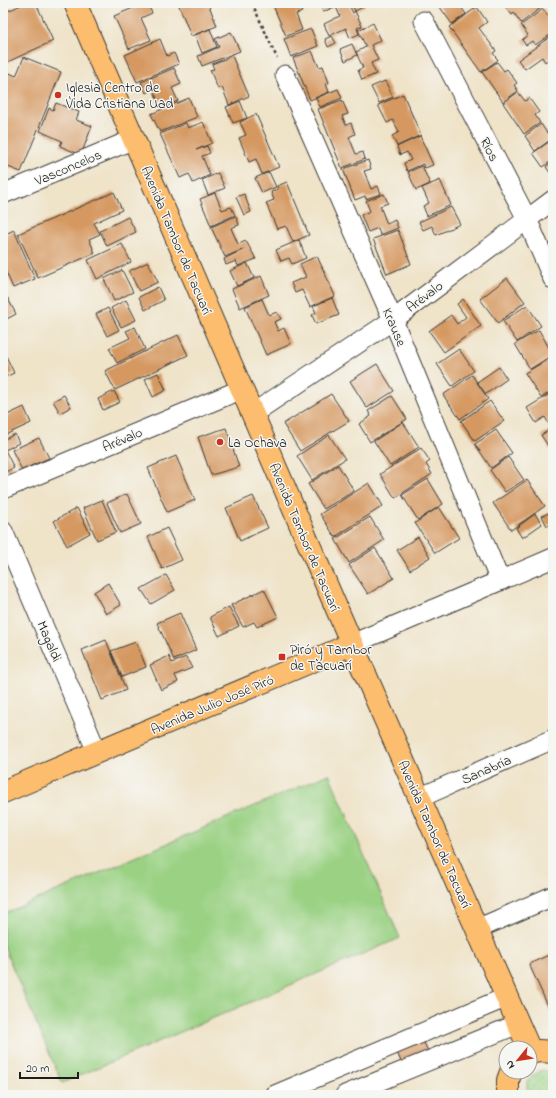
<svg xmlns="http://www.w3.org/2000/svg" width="556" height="1098" font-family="'Indie Flower',sans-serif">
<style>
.grass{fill:url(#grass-dots);stroke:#5b7650}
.pitch{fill:#9ad183;stroke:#5b7650}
.building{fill:#d59861}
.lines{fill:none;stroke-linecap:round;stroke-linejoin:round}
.minor-casing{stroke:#3c3a36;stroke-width:21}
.major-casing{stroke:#3c3a36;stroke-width:24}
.path{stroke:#3c3a36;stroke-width:2.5;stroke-dasharray:3 3;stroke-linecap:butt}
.minor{stroke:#fff;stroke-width:19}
.major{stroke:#fcbd6e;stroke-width:22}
.poi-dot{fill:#c8321e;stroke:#f6f6f2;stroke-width:1.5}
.labels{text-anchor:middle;stroke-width:3;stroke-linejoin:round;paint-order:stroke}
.poi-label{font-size:14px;fill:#1c1c1c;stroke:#f6f6f2;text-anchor:start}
.street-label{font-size:14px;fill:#1c1c1c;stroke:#f6f6f2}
</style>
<defs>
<pattern id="grass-dots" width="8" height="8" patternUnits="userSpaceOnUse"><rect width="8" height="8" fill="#9ad183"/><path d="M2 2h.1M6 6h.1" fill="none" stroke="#84b371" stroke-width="1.8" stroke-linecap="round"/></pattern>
</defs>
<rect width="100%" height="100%" fill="#f6f6f2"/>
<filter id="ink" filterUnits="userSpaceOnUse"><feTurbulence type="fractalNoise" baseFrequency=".025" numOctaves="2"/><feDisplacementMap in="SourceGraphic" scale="8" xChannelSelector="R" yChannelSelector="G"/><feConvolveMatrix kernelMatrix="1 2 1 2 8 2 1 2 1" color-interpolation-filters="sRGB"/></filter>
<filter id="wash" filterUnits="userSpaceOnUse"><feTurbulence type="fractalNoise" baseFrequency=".012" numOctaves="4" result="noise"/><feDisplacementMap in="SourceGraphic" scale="16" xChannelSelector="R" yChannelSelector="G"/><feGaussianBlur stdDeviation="0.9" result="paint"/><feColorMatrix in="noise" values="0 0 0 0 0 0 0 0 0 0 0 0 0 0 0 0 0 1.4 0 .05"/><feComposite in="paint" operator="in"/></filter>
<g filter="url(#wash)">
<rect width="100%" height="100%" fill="#efe3c8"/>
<polygon class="grass" points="543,1070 553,1072 553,1095 527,1095 527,1081 537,1072"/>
<polygon class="pitch" points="329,774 400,938 62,1083 3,945 3,914"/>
<g id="blocks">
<g class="building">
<polygon points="26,3 36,3 53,41 3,64 3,13"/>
<polygon points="145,3 147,3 152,13 141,18 151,40 129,49 114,16"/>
<polygon points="178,3 208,3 217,26 191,36"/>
<polygon points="272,3 298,3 302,12 296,14 302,30 286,36"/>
<polygon points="319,3 343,3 323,12"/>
<polygon points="345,3 348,3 353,13 355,11 362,26 357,28 359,34 350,38 346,28 329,36 324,24 340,16 336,7"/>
<polygon points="351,3 364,3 365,6 355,11"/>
<polygon points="437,3 458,3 466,14 452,24"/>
<polygon points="503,3 539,3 542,7 521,23 514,13 512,15"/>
<polygon points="477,7 487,22 479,28 496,51 493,53 498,60 481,72 449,27"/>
<polygon points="543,9 553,22 553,33 535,45 532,41 526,45 522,40 528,35 521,25"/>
<polygon points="373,23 381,40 371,45 378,60 371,63 376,74 362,80 358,70 363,68 356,52 366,47 358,30"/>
<polygon points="210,29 217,47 202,53 195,35"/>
<polygon points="311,29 318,46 291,57 284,39"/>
<polygon points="231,32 240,51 202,66 198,56 219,47 215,39"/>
<polygon points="332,36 336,43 328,47 325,39"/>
<polygon points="551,36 553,39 553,56 545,62 542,57 525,69 518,60"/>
<polygon points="160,39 167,56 174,53 179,64 137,82 125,55"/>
<polygon points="352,44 357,55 345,61 340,49"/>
<polygon points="312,51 319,67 323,66 329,83 326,84 329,92 310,100 293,58"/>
<polygon points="232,56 249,96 229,105 222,87 218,89 210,70 214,69 212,64"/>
<polygon points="24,57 61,72 21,172 3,165 3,70 16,76"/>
<polygon points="497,62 504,71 507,69 517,83 514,85 518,91 503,102 482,72"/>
<polygon points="174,68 181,84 172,88 178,101 161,108 153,89 146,93 141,82"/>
<polygon points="385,81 393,97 379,103 371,87"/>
<polygon points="338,89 342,98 320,107 316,98"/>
<polygon points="518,92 525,101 529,98 539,112 535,115 540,123 524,134 503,103"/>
<polygon points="403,94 421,135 397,146 392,136 399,132 393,120 387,123 378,105"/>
<polygon points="189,98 197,117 160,132 151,114"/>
<polygon points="342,100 348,114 342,116 346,125 351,123 355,134 349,137 356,154 363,152 365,159 342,168 318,109"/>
<polygon points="240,101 247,118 233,123 226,107"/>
<polygon points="56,103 79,112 76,120 92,126 81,155 60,146 62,141 40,131 49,108 53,110"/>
<polygon points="256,114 279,167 262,174 256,159 249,162 239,138 246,135 240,122"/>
<polygon points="203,122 212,143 196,150 207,146 210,153 202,156 210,175 193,183 189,174 180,178 160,134 186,123 188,128"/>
<polygon points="541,124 547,133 553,128 553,138 535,151 525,136"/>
<polygon points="420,136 433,165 425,168 423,164 407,171 404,163 411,160 407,152 400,155 397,147"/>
<polygon points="553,139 553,160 543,167 533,153"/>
<polygon points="368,160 371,169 364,171 371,189 378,186 381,194 366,199 365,196 355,200 343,169"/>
<polygon points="553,161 553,177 546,167"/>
<polygon points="422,166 430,184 416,190 408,172"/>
<polygon points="269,172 276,187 262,193 255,178"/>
<polygon points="218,173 225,188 208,195 202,180"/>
<polygon points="440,180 451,205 427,216 423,206 429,203 422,188"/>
<polygon points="287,182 309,235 293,242 286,226 277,229 266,203 274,200 271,192 278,189 277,186"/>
<polygon points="114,192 122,210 94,223 100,234 89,239 95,253 38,278 18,234"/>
<polygon points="215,193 222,210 231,207 235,215 211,226 200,199"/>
<polygon points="244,194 251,212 244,215 236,197"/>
<polygon points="384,194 388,203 380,206 387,224 395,220 398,228 380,235 378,228 368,232 361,215 370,211 366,201"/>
<polygon points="451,207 460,224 436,235 432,226 423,230 419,222"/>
<polygon points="236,216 239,225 231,228 238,244 246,241 256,259 238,266 236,261 226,265 224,259 244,249 225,257 211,227"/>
<polygon points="128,217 136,232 107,246 100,231"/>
<polygon points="14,230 35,279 13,288 3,265 3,235"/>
<polygon points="398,230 411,264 387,274 373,239"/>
<polygon points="299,240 306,258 292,264 289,258 281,261 276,250"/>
<polygon points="122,244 131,262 97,279 88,260"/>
<polygon points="317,256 335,296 310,307 302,290 295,293 291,283 306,277 300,264"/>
<polygon points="148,262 158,282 139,291 129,271"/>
<polygon points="247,263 254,278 237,286 230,271"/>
<polygon points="122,270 133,292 114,301 104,279"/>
<polygon points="261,276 269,295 240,308 232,289"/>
<polygon points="507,278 525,302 498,323 480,299"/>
<polygon points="158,287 164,300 145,310 139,297"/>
<polygon points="7,297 16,314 3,321 3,300"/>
<polygon points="332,298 339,315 316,324 312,315 316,313 313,306"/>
<polygon points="262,299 269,315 277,312 281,319 274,322 278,331 284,328 291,344 266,355 245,307"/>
<polygon points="463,299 481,326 444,352 429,331 451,315 457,324 466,317 457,304"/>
<polygon points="126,300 136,320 121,327 111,308"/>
<polygon points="527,305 541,326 517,342 503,321"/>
<polygon points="108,308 119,330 107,336 96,314"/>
<polygon points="135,327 145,349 117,363 109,348 130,338 126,331"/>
<polygon points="539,330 553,355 530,369 515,344"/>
<polygon points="178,335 188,355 115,390 105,371"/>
<polygon points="459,349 474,371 452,386 437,364"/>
<polygon points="6,356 14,373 3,378 3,357"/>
<polygon points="550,358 553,363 553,390 541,398 525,373"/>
<polygon points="377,364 394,391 367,408 350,381"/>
<polygon points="499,367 507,379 486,394 477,382"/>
<polygon points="158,373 166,390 153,397 145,379"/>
<polygon points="472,375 488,399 460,419 443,395"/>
<polygon points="114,391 120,402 103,410 98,399"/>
<polygon points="553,392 553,424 550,426 545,417 536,423 527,408"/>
<polygon points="331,394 349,421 300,451 283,424"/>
<polygon points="64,395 71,407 60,413 53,401"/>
<polygon points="392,396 407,419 370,442 359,424 371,416 368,411"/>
<polygon points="490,401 504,421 475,441 461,421"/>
<polygon points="24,407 31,423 3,436 3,417"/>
<polygon points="403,422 419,447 390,466 374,441"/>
<polygon points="226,428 239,467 211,475 198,437"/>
<polygon points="553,428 553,454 541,435"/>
<polygon points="496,430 512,453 491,468 475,444"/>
<polygon points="15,434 19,443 5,450 14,468 3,473 3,440"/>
<polygon points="329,435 345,459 312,480 297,456"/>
<polygon points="39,438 49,458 22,470 12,450"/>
<polygon points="421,448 430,461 426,464 432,474 395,498 380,474"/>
<polygon points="176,456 195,500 167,512 148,468"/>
<polygon points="508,457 524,480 505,492 490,470"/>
<polygon points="338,465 354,491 324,509 308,484"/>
<polygon points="428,479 443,504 418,520 402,495"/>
<polygon points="527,480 545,506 511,530 493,503"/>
<polygon points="369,483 383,506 335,537 320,514"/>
<polygon points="127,494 141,524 120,533 107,503"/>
<polygon points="253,496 268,528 240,541 226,508"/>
<polygon points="102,500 116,532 97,540 83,508"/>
<polygon points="439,507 459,538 435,553 415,523"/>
<polygon points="77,508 90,533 67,546 54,521"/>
<polygon points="553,511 553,524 547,526 542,516"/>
<polygon points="535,514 542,524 522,538 516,528"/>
<polygon points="370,517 384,540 349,563 335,539"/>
<polygon points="167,528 182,560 162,569 148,537"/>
<polygon points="418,537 430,557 410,570 397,550"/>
<polygon points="375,548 394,578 368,594 349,565"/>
<polygon points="166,575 175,590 151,604 141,589"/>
<polygon points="108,583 121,605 106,614 94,592"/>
<polygon points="264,589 278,617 257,627 254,622 243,627 231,605"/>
<polygon points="229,607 239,626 219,636 210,617"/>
<polygon points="180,613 196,650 174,660 157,623"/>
<polygon points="106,640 126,690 102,700 82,650"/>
<polygon points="136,642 146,667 122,677 111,651"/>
<polygon points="169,656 172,663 186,657 192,668 175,675 178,682 161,690 150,665"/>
<polygon points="553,953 553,1017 529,964"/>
<polygon points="421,1036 431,1058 404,1069 395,1047"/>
<polygon points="6,1090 8,1095 3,1095 3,1091"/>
</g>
</g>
</g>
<g filter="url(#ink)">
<use href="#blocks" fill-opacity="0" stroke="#3c3a36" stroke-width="1"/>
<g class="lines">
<g class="minor-casing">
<g id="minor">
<polyline points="424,21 527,219 553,279"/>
<polyline points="285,75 393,320 500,581"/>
<polyline points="3,194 134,139"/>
<polyline points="252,414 393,320 553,200"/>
<polyline points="3,489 242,389"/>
<polyline points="3,531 97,752"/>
<polyline points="352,644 553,558"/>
<polyline points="419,798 553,739"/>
<polyline points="477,929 553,896"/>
<polyline points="275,1095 507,997"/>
<polyline points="345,1095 518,1024"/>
</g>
</g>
<g class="major-casing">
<g id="major">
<polyline points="75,3 352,644 529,1048"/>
<polyline points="3,792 352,644"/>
<polyline points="530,1053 539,1051 553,1052"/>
<polyline points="508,1095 508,1080 511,1072"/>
</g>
</g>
<polyline class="path" points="252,3 277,58"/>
<use href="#minor" class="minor"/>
<use href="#major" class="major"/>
</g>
</g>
<g class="poi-dot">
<circle cx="58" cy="95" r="4"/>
<circle cx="220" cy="442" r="4"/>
<rect x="278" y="653" width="8" height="8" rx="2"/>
</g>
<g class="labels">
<g class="poi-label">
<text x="66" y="92">Iglesia Centro de<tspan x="66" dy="16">Vida Cristiana Uad</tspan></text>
<text x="228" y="447">La Ochava</text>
<text x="290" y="654">Piró y Tambor<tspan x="290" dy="16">de Tacuarí</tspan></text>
</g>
<g class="street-label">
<text transform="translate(490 149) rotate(63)" y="5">Ríos</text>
<text transform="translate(68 167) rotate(-23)" y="5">Vasconcelos</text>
<text transform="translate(177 240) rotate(67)" y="5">Avenida Tambor de Tacuarí</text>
<text transform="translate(424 296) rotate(-37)" y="5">Arévalo</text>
<text transform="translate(395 327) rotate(67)" y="5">Krause</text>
<text transform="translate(122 439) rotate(-23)" y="5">Arévalo</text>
<text transform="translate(305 537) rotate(67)" y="5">Avenida Tambor de Tacuarí</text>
<text transform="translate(50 641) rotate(67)" y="5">Magaldi</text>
<text transform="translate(212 704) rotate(-23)" y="5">Avenida Julio José Piró</text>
<text transform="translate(486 769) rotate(-24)" y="5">Sanabria</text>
<text transform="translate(435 834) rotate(66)" y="5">Avenida Tambor de Tacuarí</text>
</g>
</g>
<rect width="556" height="1098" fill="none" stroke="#f6f6f2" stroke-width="16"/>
<g transform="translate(518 1060) rotate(240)"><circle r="19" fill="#f6f6f2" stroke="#9f9f9c"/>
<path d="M0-3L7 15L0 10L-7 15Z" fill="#c8321e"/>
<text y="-6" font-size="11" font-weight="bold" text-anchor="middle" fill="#1c1c1c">N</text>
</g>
<path d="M20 1072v6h58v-6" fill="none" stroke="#1c1c1c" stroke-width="2"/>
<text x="26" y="1072" font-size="12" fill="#1c1c1c" stroke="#f6f6f2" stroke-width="3" paint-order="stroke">20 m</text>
</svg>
